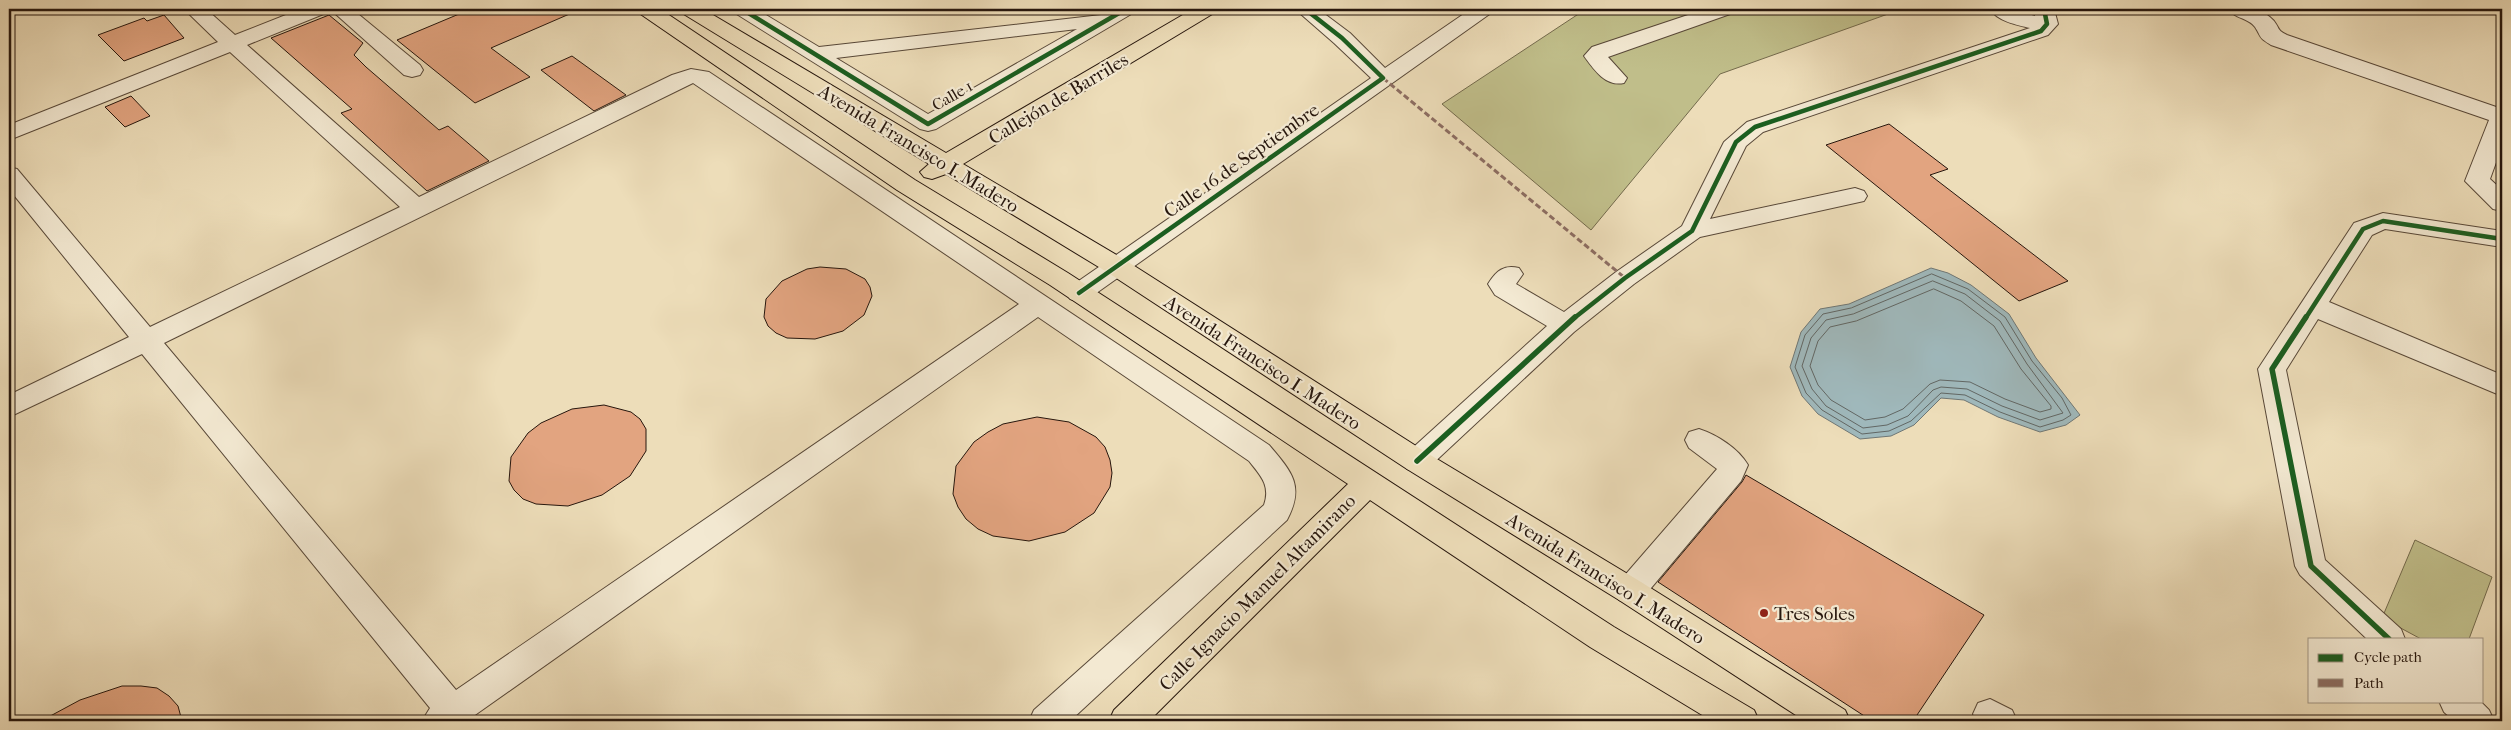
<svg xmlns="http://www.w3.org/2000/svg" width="2511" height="730" font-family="'IM FELL French Canon',serif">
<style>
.green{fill:#c0be8a;stroke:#736a4c}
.water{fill:#9fb8bb;stroke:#6f7775}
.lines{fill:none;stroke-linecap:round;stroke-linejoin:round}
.shore{stroke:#626764;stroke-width:1}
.building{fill:#e2a480;stroke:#26160d}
.minor-casing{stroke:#584838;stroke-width:2}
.major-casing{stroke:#26160d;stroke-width:2}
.minor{fill:#f3e9d2;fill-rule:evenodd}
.major{fill:#edddb9;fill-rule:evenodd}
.quiet{stroke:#8d6e63;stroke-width:3;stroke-dasharray:6 3;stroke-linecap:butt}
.cycleway-far1-casing{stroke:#f3e9d2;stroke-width:7}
.cycleway-casing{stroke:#f3e9d2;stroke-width:9}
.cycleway-far1{stroke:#1b5e20;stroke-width:4.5}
.cycleway{stroke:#1b5e20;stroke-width:5.5}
.poi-dot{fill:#8f2418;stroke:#f3e9d2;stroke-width:2}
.labels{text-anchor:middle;stroke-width:4.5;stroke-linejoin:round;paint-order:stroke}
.far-street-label{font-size:16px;fill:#26160d;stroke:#f3e9d2}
.street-label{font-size:19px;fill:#26160d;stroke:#f3e9d2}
.poi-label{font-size:19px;fill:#26160d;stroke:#f3e9d2;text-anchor:start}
</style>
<rect width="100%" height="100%" fill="#edddb9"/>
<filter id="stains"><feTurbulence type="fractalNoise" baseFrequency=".004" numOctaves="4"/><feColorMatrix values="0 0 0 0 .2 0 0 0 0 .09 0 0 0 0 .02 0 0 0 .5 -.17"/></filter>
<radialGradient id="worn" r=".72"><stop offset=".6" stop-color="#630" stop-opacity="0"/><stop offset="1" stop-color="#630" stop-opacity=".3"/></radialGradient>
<g class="green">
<polygon points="1586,9 1902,9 1720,74 1591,230 1442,104"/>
<polygon points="2415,540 2492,577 2469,639 2421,639 2382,618"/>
</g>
<polygon class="water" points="1931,268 1948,273 1971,285 2009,314 2036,358 2080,415 2066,425 2040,432 1998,417 1964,400 1941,398 1914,425 1891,436 1860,439 1818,414 1802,396 1790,367 1801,332 1820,309 1849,304"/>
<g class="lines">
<g class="shore">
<polygon points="1932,274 1968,289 2005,317 2032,361 2062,398 2071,415 2063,420 2040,427 2000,412 1965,395 1941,393 1911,421 1889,431 1862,434 1822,410 1806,393 1795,367 1805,335 1823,314 1851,308"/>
<polygon points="1933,281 1965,294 2000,321 2027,364 2063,413 2040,420 2002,406 1967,389 1941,387 1933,390 1908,416 1887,425 1863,428 1826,406 1812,389 1802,366 1811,338 1826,320 1853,314"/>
<polygon points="1934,289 1961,301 1994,326 2021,369 2051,406 2051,409 2040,412 2005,399 1970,382 1940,380 1930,384 1903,409 1885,417 1865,420 1831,400 1818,385 1810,366 1818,341 1830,327 1856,321"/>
</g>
</g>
<g class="building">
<polygon points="471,9 581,9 491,48 530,77 475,103 397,40"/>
<polygon points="164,15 184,38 124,61 98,35 144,18 147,21"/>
<polygon points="329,15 363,43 354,55 366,67 439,130 448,126 489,161 427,191 341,113 352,109 271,38"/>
<polygon points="572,56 626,95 594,111 541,70"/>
<polygon points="131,96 150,116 125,127 105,107"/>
<polygon points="1889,124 1948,169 1930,175 2068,281 2019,301 1826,145"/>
<polygon points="820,267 846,269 865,279 870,287 872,296 864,315 843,331 815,339 787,338 776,333 768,326 764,317 766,299 782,281 807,269"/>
<polygon points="604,405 631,412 640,419 646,429 646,451 630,476 602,495 568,506 536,504 523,499 514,490 509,481 511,457 528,433 541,423 572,409"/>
<polygon points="1037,417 1069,422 1096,437 1105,447 1110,460 1112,473 1110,487 1094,513 1065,532 1029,541 993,536 978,529 966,519 958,507 953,494 956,466 974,442 988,432 1003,424"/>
<polygon points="1746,475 1984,615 1913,721 1872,721 1658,582 1742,482"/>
<polygon points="122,686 141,686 157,688 169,696 178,706 182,721 41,721 80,700"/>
</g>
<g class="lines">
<g class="minor-casing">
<g id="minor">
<path d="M184,9H206L235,35L301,9H329L326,13L247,45L419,197L672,75L691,69L709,72L1269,445C1292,472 1305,486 1287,520L1070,721H1029L1034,710L1264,505C1271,485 1260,475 1249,461L1038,317L475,715L478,721H422L430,708L142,354L9,417V395L129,337L9,189V167L17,169L150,327L400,207L230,52L9,140V125L218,42ZM693,83L1019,304L456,690L164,343Z"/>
<polygon points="330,9 352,9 420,65 423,70 420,75 412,77 404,75"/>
<path d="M732,9H756L819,47L1101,15L1111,9H1136L1133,13L936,129L928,131L920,129L735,13ZM1077,29L928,114L836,58Z"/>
<polygon points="1295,9 1318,9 1350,33 1385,68 1471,9 1494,9 1491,13 1088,299 1079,302 1070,299 1066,293 1070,287 1371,78 1334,43"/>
<path d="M1706,9H1736L1733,13L1608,57L1627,78L1624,83C1606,87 1594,70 1584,56L1592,47Z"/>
<path d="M1990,9H2014L2035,16L2034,9H2054L2058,24L2048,35L1763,132L1746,146L1710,219L1855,188L1864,191L1867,196L1864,201L1700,237L1634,284L1574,332L1427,469L1417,472L1407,469L1402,461L1407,453L1547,326L1495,295L1488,284C1496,271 1504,264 1519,268L1523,274L1516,284L1564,312L1616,272L1682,226L1724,142L1747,122L2030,28C2017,25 1997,21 1990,9Z"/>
<path d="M2228,9C2245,9 2262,7 2274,21C2280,29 2277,30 2287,35L2502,109V146L2490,179L2502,190V211L2493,209L2465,181L2489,120L2271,45C2258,37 2262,38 2255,27C2249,18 2233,18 2228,9Z"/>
<polygon points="2383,213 2502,231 2502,247 2385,229 2372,235 2329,302 2502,375 2502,396 2318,319 2286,370 2325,560 2401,629 2405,639 2367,639 2300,575 2295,566 2258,369 2354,223"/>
<path d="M1699,429C1717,435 1738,448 1748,465L1741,481L1641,600L1630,604L1619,600L1614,591L1619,582L1717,469L1689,448L1685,440L1689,432Z"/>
<polygon points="1990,699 2012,710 2017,721 1976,721 1973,714 1978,703"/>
<polygon points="2439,701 2480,701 2489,710 2494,721 2454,721 2444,712"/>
</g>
</g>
<g class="major-casing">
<g id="major">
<polygon points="636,9 660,9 915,180 1068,273 1614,627 1754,710 1759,721 1712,721 1590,647 1370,500 1149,721 1109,721 1114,710 1348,484 1050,285 897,190 639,13"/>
<polygon points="679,9 703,9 946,153 1193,9 1217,9 1214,13 963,164 1125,260 1427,453 1641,582 1845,710 1850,721 1805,721 1619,600 1407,469 1107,272 946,174 932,179 924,177 920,172 929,164 682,13"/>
</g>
</g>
<use href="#minor" class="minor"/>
<use href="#major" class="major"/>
<polyline class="quiet" points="1383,78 1625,278"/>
<g class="cycleway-far1-casing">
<g id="cycleway-far1">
<polyline points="742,9 928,124 1126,9"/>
<polyline points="1079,293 1383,78 1342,38 1305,9"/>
<polyline points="1573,319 1625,278 1692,231 1736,142 1755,127 2041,31 2047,24 2044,9"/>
<polyline points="2305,319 2363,229 2383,221 2502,239"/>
</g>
</g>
<g class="cycleway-casing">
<g id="cycleway">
<polyline points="2306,317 2272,369 2311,566 2389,639"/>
<polyline points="1417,461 1575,317"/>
</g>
</g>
<use href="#cycleway-far1" class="cycleway-far1"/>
<use href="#cycleway" class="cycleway"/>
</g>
<circle class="poi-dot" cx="1764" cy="613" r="5"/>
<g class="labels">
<g class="far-street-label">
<text transform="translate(952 95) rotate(-30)" y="6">Calle 1</text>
</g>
<g class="street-label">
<text transform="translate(1058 98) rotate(-31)" y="7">Callejón de Barriles</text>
<text transform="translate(919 148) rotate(31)" y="7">Avenida Francisco I. Madero</text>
<text transform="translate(1241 160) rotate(-35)" y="7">Calle 16 de Septiembre</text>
<text transform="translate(1263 362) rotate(33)" y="7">Avenida Francisco I. Madero</text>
<text transform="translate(1606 578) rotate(32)" y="7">Avenida Francisco I. Madero</text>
<text transform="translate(1257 592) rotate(-45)" y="7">Calle Ignacio Manuel Altamirano</text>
</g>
<g class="poi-label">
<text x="1774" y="620">Tres Soles</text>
</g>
</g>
<rect width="2511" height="730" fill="none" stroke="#edddb9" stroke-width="30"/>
<rect x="10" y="10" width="2491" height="710" fill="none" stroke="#26160d" stroke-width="2.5"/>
<rect x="15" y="15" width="2481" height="700" fill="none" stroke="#26160d"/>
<rect x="2308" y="638" width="175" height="65" fill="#f3e9d2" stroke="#a19583"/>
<rect x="2318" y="654" width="25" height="8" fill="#1b5e20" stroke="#a19583"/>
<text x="2354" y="662" font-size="15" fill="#26160d">Cycle path</text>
<rect x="2318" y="679" width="25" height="8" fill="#8d6e63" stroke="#a19583"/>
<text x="2354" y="688" font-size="15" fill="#26160d">Path</text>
<rect width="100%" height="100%" filter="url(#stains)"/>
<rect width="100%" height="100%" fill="url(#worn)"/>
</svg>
